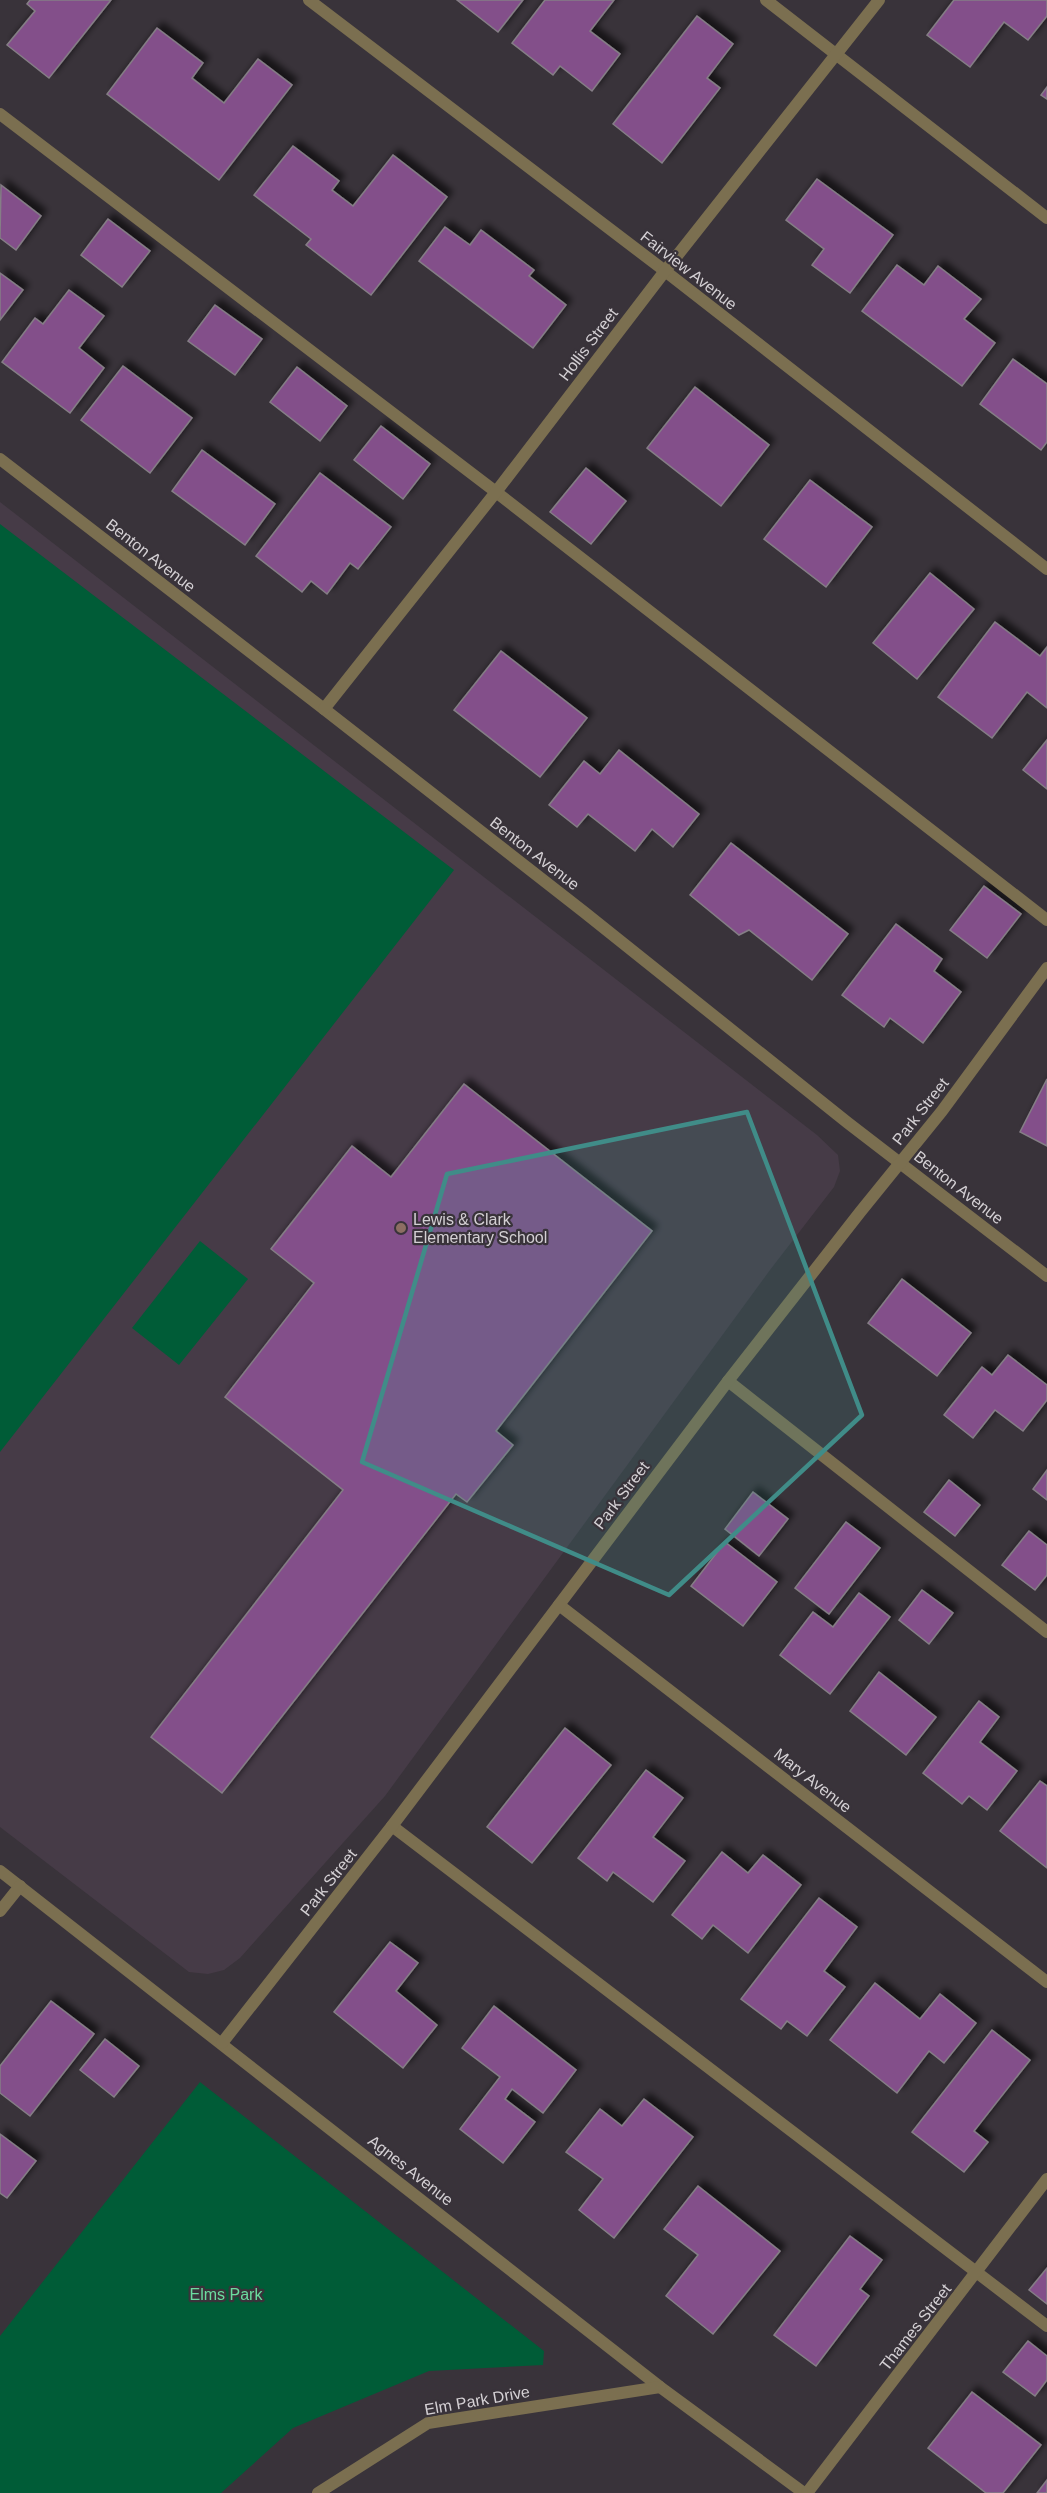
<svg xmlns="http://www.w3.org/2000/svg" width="1047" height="2493" font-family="Helvetica,sans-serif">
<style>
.built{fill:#463b47}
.green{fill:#005c37}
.building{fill:#83508a;stroke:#857e86;stroke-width:1.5;filter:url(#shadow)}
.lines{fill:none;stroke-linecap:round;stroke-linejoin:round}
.service{stroke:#7b6f50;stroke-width:12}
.minor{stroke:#7b6f50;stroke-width:12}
.marked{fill:#408c88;fill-opacity:0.2;stroke:#408c88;stroke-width:4.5;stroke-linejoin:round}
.education-dot{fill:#8d6e63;stroke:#39333a;stroke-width:2}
.labels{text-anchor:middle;stroke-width:4.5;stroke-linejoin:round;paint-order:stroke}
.street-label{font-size:16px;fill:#d4d0d4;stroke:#39333a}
.poi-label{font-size:16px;fill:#d4d0d4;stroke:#39333a;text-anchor:start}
.park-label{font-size:16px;fill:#6bdc9f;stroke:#39333a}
</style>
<defs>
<filter id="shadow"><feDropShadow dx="5.5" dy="-5.5" stdDeviation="3" flood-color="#0009"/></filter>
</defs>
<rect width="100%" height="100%" fill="#39333a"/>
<polygon class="built" points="0,502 817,1135 838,1155 840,1171 834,1187 770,1270 385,1796 240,1958 224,1970 208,1974 189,1972 0,1827"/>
<g class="green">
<polygon points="0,524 454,870 0,1452"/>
<polygon points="200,1241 248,1279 179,1365 132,1328"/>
<polygon points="200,2082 544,2351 543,2365 429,2371 293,2428 221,2493 0,2493 0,2336"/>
</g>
<g class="building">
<polygon points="30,0 111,0 49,78 7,45 35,11 27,4"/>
<polygon points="457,0 523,0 498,32"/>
<polygon points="545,0 614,0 590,31 620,54 592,91 560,66 553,75 512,43"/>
<polygon points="954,0 1047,0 1047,16 1028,40 1004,22 970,67 927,35"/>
<polygon points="697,16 733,44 707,78 720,88 662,163 613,124"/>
<polygon points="157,28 203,63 192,78 224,103 258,59 292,85 219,180 107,94"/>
<polygon points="1047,87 1047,99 1041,95"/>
<polygon points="293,146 339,181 332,190 353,206 393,155 447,197 371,295 306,245 311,239 254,195"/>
<polygon points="817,179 893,235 850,293 812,265 824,249 786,220"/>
<polygon points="1,185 41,216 16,250 0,238"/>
<polygon points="108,219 150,251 122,287 81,255"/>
<polygon points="445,227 470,245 481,230 534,270 529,276 566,305 533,348 419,261"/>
<polygon points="897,265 924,285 938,266 981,299 964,319 995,343 962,386 862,311"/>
<polygon points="0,273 23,290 0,320"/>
<polygon points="69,290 104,316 79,348 104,368 70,413 2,362 35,318 43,324"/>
<polygon points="215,305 262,339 235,375 188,341"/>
<polygon points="1013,359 1047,384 1047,442 1041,450 980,404"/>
<polygon points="123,366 192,418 150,473 81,420"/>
<polygon points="297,367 347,406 320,441 270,402"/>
<polygon points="695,387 769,445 721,506 647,448"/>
<polygon points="381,426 430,464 403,499 354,460"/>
<polygon points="202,450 275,504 245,545 172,491"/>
<polygon points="586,468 626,501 591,544 550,512"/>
<polygon points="320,473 391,527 358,569 350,563 327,594 311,581 302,592 256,556"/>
<polygon points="810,480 872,527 826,587 764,539"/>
<polygon points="930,573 974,609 917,679 873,643"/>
<polygon points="995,622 1040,656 1047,647 1047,708 1027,692 992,738 938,697"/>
<polygon points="501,651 587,718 540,777 454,710"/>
<polygon points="1047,740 1047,789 1023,770"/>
<polygon points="619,750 699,814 673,847 652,829 635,851 588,814 577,827 549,805 584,761 600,774"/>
<polygon points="731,843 848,934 812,980 749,930 739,935 690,895"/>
<polygon points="984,886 1021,914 987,958 950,930"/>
<polygon points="896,924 942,959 934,971 961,992 923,1043 890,1018 884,1027 842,995"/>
<polygon points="1047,1079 1047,1146 1020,1132"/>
<polygon points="464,1084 652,1231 496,1431 513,1445 467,1502 456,1494 222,1793 151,1737 343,1490 225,1397 314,1283 271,1249 352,1146 391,1177"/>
<polygon points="902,1279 971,1333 937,1376 868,1323"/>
<polygon points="1008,1355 1047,1385 1047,1400 1023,1431 995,1410 973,1438 944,1415 982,1367 992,1375"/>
<polygon points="1047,1470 1047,1500 1033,1489"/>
<polygon points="949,1480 980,1505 955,1536 924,1512"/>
<polygon points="753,1492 788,1519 759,1556 725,1529"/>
<polygon points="846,1522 880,1548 829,1614 795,1588"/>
<polygon points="1029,1531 1047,1545 1047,1575 1035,1590 1002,1565"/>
<polygon points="725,1542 777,1582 743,1626 691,1586"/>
<polygon points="922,1590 953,1613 929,1644 899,1620"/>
<polygon points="859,1593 890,1617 830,1694 780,1655 813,1612 833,1627"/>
<polygon points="879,1672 936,1717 906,1755 850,1711"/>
<polygon points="979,1701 999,1717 980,1742 1017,1771 987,1810 969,1796 962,1804 923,1773"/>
<polygon points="565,1728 611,1765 532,1863 487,1827"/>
<polygon points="646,1770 683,1798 653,1837 685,1861 653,1902 613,1872 607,1881 578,1858"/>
<polygon points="1040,1781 1047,1786 1047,1868 1000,1831"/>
<polygon points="722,1852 748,1873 763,1855 801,1885 748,1953 713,1925 702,1939 672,1915"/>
<polygon points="819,1898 857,1927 824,1971 845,1987 807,2036 787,2021 781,2029 741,1999"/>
<polygon points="390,1942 418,1963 396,1991 437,2025 403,2068 334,2012"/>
<polygon points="875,1983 920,2019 940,1994 976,2023 944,2063 929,2051 897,2093 830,2040"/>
<polygon points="51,2001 94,2034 30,2116 0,2093 0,2066"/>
<polygon points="494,2006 576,2070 543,2113 512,2089 505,2099 535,2122 503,2163 460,2129 500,2077 462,2048"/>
<polygon points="992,2030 1030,2060 974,2131 988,2142 964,2172 912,2132"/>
<polygon points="105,2039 139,2066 114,2097 80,2070"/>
<polygon points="644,2099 693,2137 614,2238 579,2210 603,2179 566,2152 600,2109 622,2126"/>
<polygon points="0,2134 36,2161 7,2198 0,2193"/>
<polygon points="698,2186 780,2251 713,2334 666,2296 698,2255 664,2229"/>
<polygon points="850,2236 882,2260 860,2289 869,2296 816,2366 774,2335"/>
<polygon points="1047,2268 1047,2304 1029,2290"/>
<polygon points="1028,2341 1047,2356 1047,2380 1035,2396 1003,2372"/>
<polygon points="972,2392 1041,2445 1003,2493 986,2493 928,2448"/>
<polygon points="1047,2480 1047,2493 1037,2493"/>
</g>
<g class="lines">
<g class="service">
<polyline points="766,0 1047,218"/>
<polyline points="0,114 496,492 1047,920"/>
<polyline points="728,1381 1047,1632"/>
<polyline points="392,1826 1047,2326"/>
</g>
<g class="minor">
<polyline points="309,0 665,271 1047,569"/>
<polyline points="0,459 324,709 584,912 848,1123 1047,1276"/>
<polyline points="324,709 496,492 665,271 879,0"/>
<polyline points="559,1605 1047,1982"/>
<polyline points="0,1871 660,2387 804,2493"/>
<polyline points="0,1911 20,1886"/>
<polyline points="222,2043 392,1826 728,1381 861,1211 942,1111 1047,968"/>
<polyline points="318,2493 428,2423 660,2387"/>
<polyline points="807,2493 1047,2179"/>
</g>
</g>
<path class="marked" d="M747,1112L862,1415L669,1595L362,1462L447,1174Z"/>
<circle class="education-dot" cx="401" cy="1228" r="6"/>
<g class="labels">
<g class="street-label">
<text transform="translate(689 270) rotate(38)" y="6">Fairview Avenue</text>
<text transform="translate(588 344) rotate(-53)" y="6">Hollis Street</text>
<text transform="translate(151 555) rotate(38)" y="6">Benton Avenue</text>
<text transform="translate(535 853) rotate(38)" y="6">Benton Avenue</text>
<text transform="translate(920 1111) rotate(-52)" y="6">Park Street</text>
<text transform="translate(959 1187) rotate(38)" y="6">Benton Avenue</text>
<text transform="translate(621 1495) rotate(-53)" y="6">Park Street</text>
<text transform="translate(813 1780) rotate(38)" y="6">Mary Avenue</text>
<text transform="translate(328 1882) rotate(-52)" y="6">Park Street</text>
<text transform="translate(411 2170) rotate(38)" y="6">Agnes Avenue</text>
<text transform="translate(915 2327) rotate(-52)" y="6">Thames Street</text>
<text transform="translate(477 2400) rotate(-10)" y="6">Elm Park Drive</text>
</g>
<g class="poi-label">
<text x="413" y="1225">Lewis &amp; Clark<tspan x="413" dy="18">Elementary School</tspan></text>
</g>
<g class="park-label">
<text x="226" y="2300">Elms Park</text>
</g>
</g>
</svg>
